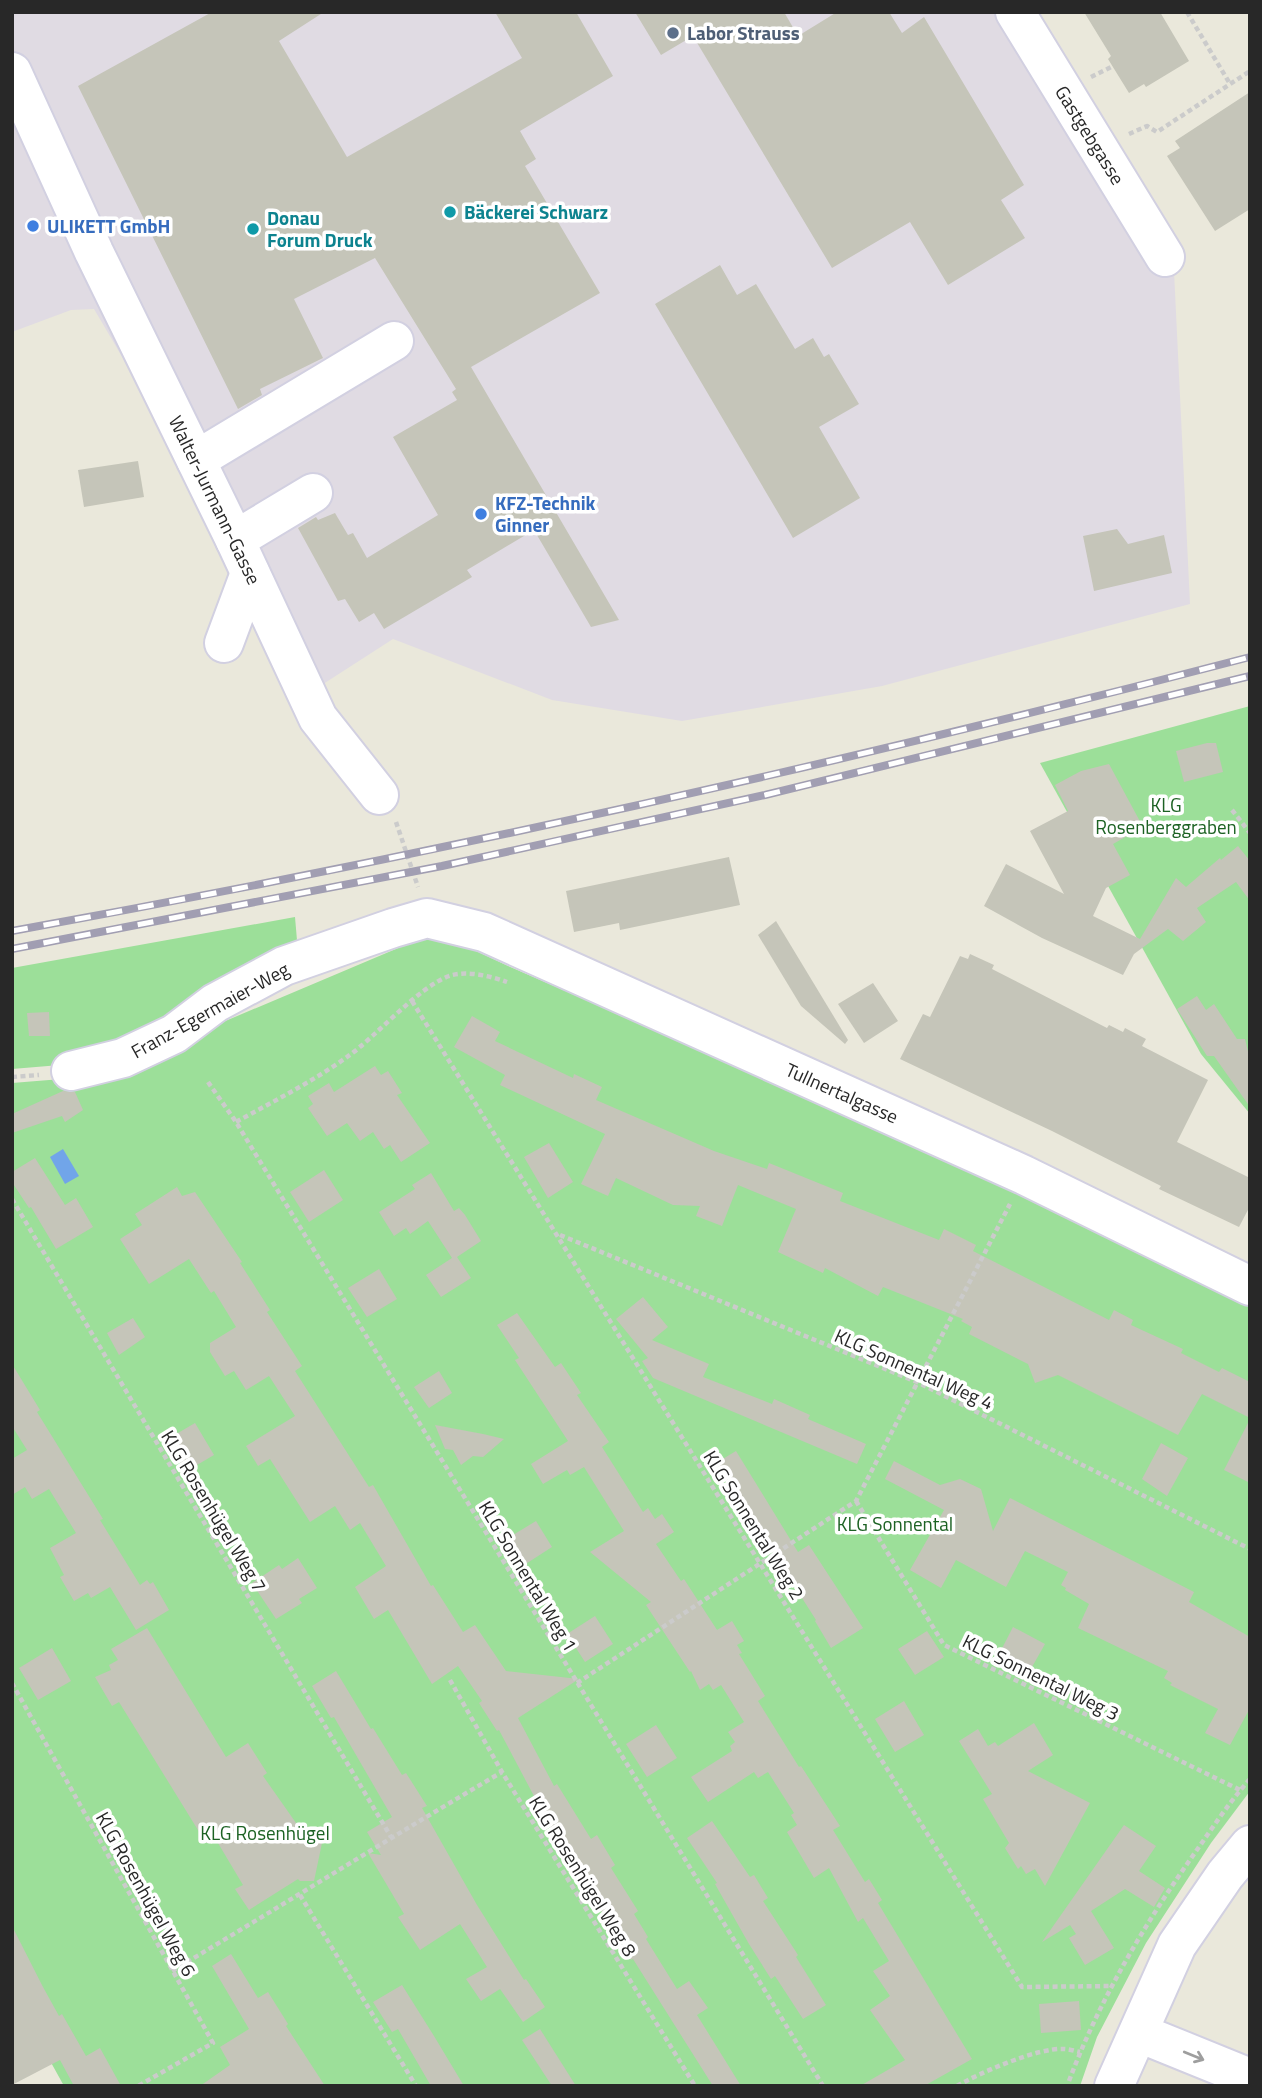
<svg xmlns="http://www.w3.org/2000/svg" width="1262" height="2098" font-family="'Titillium Web',sans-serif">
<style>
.industrial{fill:#e0dbe3}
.green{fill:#9cdf99}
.water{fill:#71a5e9}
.building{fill:#c5c5b9}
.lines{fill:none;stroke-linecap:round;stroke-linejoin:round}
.minor-casing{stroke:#d2d0e1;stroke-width:42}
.path{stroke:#cbcbcb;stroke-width:4.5;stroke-dasharray:5 3.5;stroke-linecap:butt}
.minor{stroke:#fff;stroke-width:38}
.rail-casing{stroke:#a19eb2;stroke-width:8}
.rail{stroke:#fff;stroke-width:5;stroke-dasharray:16;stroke-linecap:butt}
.oneway{stroke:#9e9e9e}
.service-dot{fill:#5c6f8a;stroke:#fff;stroke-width:2.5}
.culture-dot{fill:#0f9aa8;stroke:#fff;stroke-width:2.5}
.shop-dot{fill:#3f7fe0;stroke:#fff;stroke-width:2.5}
.labels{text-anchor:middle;stroke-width:7;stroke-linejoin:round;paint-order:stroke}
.service-label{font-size:19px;font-weight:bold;fill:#4e5e75;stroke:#fff;text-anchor:start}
.street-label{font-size:19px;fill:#282828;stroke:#fff}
.culture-label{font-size:19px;font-weight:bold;fill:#0d838f;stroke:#fff;text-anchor:start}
.shop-label{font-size:19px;font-weight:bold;fill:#366cbe;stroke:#fff;text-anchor:start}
.park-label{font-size:19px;fill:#1c6223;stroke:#fff}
</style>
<rect width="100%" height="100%" fill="#eae8db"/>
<polygon class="industrial" points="12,12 993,12 1164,277 1174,271 1190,604 882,686 682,721 552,700 393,639 317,688 94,309 71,310 12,332"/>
<g class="green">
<polygon points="1250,706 1250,1114 1201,1054 1040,763"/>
<polygon points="295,917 298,952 84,1063 12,1069 12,968"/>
<polygon points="436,932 508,966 1009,1183 1250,1302 1250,1791 1211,1843 1146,1943 1097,2037 1080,2086 64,2086 12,1992 12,1083 74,1078 81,1082"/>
</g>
<polygon class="water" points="63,1149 79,1176 65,1184 50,1157"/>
<g class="building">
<polygon points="212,12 324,12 279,41 347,157 522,58 495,12 576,12 613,76 520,131 536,159 525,166 600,293 471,367 619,620 591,627 534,530 467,570 472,577 384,629 374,613 359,622 345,599 338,601 298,528 316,517 318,520 335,513 348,535 353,533 367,558 438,515 393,437 457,400 452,392 456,389 375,258 294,299 323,358 260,389 262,395 238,409 78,86"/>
<polygon points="635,12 784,12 798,36 837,12 889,12 902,33 924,17 1024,185 1001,200 1025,238 948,285 910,222 832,268 693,36 661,55"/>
<polygon points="1084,12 1160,12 1189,61 1146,87 1144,84 1129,93 1108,59 1111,56"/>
<polygon points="1250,92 1250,209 1215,231 1167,156 1180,148 1175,141"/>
<polygon points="720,265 737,295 756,284 795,349 813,338 824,357 829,354 859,404 819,427 860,498 793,538 655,304"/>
<polygon points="138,461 144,497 84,507 78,470"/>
<polygon points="1117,529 1128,544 1164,535 1172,573 1094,591 1083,536"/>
<polygon points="1207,743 1216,743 1223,772 1184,782 1176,751"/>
<polygon points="1109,764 1143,827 1113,844 1130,875 1106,888 1093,916 1140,939 1176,878 1186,887 1220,858 1221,860 1238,846 1250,861 1250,901 1236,882 1197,908 1206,922 1183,941 1168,929 1134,954 1123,975 1042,938 984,906 1006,864 1064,894 1030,831 1068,811 1055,785 1081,771"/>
<polygon points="729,857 740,905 620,930 619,923 574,932 566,891"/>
<polygon points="776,921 848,1040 845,1044 801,1006 758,935"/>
<polygon points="970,954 994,965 992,969 1107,1028 1109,1025 1123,1032 1125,1028 1146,1039 1142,1046 1208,1080 1177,1142 1250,1178 1250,1206 1239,1227 1159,1189 1161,1186 1052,1131 900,1059 923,1014 930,1017 960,956 968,959"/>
<polygon points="873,983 898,1021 864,1043 838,1004"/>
<polygon points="1197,996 1206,1010 1214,1004 1237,1039 1245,1039 1250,1060 1250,1107 1214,1056 1207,1056 1177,1009"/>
<polygon points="49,1012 50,1036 29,1036 27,1013"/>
<polygon points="472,1016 500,1032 495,1041 573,1078 574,1074 602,1087 596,1100 714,1151 767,1169 769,1163 843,1193 840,1201 939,1240 944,1229 976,1245 973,1251 1109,1320 1114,1310 1133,1320 1131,1325 1183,1349 1181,1353 1219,1372 1222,1368 1250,1382 1250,1418 1202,1394 1178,1435 1058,1375 1035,1383 1028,1364 969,1334 972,1327 961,1321 963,1319 883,1287 878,1296 825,1268 823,1273 778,1252 796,1209 738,1185 722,1226 696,1216 700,1206 673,1205 616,1178 608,1196 581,1184 605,1134 500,1085 505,1075 454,1047"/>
<polygon points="375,1066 381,1075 388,1071 402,1093 397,1095 430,1143 401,1162 390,1145 384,1149 373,1132 360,1141 347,1123 327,1136 308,1108 313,1104 308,1096 329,1083 334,1092"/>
<polygon points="63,1091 75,1092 83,1110 65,1122 62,1116 12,1133 12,1114"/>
<polygon points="549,1143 573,1182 548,1198 524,1157"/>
<polygon points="35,1158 65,1205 76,1198 93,1227 56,1249 31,1207 29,1208 12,1182 12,1172"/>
<polygon points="324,1170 343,1200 309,1222 290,1192"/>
<polygon points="431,1173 454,1211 459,1208 465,1215 481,1241 457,1257 471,1278 441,1297 426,1275 452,1258 428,1221 410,1234 406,1228 394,1236 379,1212 415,1189 412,1185"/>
<polygon points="177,1187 182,1196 195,1192 242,1262 240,1263 270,1310 267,1312 302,1366 295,1371 369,1487 373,1485 431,1586 433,1585 463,1632 475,1625 506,1671 579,1679 518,1718 554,1786 557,1784 591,1839 597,1835 615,1865 611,1868 638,1911 634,1914 648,1937 646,1939 677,1989 689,1981 708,2008 697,2015 741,2086 713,2086 633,1959 631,1960 533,1800 535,1798 499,1730 497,1731 479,1703 482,1701 458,1666 432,1684 388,1610 374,1619 355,1587 386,1566 360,1523 350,1530 335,1506 310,1522 270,1459 258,1466 246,1446 295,1416 269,1376 246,1390 234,1371 225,1376 210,1352 210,1343 236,1327 214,1291 211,1293 189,1259 149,1284 120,1239 142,1225 135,1214"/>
<polygon points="379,1269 397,1299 367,1317 348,1288"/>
<polygon points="643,1297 668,1327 652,1340 709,1364 703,1377 772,1404 774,1399 810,1415 808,1419 866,1444 857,1464 653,1378 642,1361 648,1358 616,1319"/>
<polygon points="517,1313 555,1367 561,1363 581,1393 577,1395 609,1442 602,1447 643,1512 648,1508 655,1519 662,1514 674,1532 656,1544 681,1581 684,1579 717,1630 732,1621 744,1641 737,1645 742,1653 739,1654 765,1696 758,1701 799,1767 801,1766 840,1826 833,1830 865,1882 869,1879 882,1900 878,1903 972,2059 924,2086 860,2086 905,2060 870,2010 890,1996 873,1971 889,1961 863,1918 858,1922 829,1868 814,1878 787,1832 797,1825 791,1815 794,1813 768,1772 758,1778 754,1772 708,1802 691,1777 732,1751 730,1746 735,1742 728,1732 744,1722 721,1685 713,1690 709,1684 700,1690 691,1671 690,1672 646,1605 651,1602 590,1552 624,1531 584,1467 570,1475 567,1470 543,1484 531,1464 568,1441 515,1360 519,1358 497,1325"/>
<polygon points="133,1318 145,1337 119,1355 107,1333"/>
<polygon points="12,1364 40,1410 37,1412 103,1519 100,1520 140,1585 147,1580 150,1584 153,1582 169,1610 136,1630 110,1587 91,1598 88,1593 74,1601 60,1577 64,1575 50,1548 76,1533 49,1489 32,1499 25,1487 12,1495 12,1459 27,1450 12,1426"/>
<polygon points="439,1371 452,1393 429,1408 414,1387"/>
<polygon points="1250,1419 1250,1483 1224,1470"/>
<polygon points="195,1423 214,1455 185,1472 166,1440"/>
<polygon points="435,1425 483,1434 504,1439 483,1457 473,1456 461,1465 453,1450 445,1449"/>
<polygon points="1161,1443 1188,1458 1167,1496 1142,1479"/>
<polygon points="736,1451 798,1552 809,1545 863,1628 831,1648 815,1621 816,1620 716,1463"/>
<polygon points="894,1461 940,1485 960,1479 981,1489 993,1531 1010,1498 1194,1592 1189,1602 1250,1637 1250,1708 1230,1745 1205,1733 1218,1709 1170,1685 1172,1683 1164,1678 1168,1671 1078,1628 1089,1604 1065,1590 1066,1588 1061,1585 1068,1572 1025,1551 1006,1587 956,1560 941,1588 910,1570 944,1510 885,1479"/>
<polygon points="536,1521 552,1547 521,1567 508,1547 508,1538"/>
<polygon points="298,1558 317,1588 299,1599 302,1603 276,1619 252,1583 279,1565 282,1569"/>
<polygon points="595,1616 613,1644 585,1662 567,1634"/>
<polygon points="1013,1627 1045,1644 1028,1674 997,1658"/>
<polygon points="147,1628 226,1757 248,1743 267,1773 263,1776 308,1840 322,1843 314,1881 300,1881 298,1879 249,1910 235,1889 243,1885 215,1838 206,1843 119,1702 112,1706 95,1677 111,1670 109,1665 118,1660 111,1649"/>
<polygon points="927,1631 944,1657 915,1675 898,1649"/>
<polygon points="52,1648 71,1681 38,1700 19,1668"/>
<polygon points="336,1671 371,1729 373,1728 402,1775 406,1773 427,1806 422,1808 477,1905 524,1980 526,1979 545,2007 523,2022 500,1989 481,2001 466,1979 487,1967 460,1924 420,1950 398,1917 404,1914 368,1853 381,1855 367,1832 392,1817 334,1717 331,1718 312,1686"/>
<polygon points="904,1701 924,1735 895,1752 875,1719"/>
<polygon points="1034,1723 1053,1755 1028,1771 1090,1803 1045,1886 1035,1869 1026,1874 1021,1866 1018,1869 1005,1848 1009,1843 983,1799 992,1794 959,1741 978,1729 988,1746 995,1742 998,1746"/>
<polygon points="656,1725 677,1758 647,1777 626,1744"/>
<polygon points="712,1821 750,1877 754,1875 768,1898 763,1901 798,1955 796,1957 826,2005 803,2019 775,1976 771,1979 749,1944 715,1884 717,1883 687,1838"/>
<polygon points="1124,1825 1156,1846 1139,1871 1165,1888 1154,1907 1125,1889 1091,1911 1114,1948 1085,1965 1069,1938 1076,1934 1070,1925 1042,1942"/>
<polygon points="12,1926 43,1987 59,2016 62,2014 86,2056 100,2048 121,2086 74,2086 60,2060 12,2085"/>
<polygon points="231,1954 258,1998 268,1992 288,2024 286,2026 325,2086 200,2086 230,2065 220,2047 249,2029 212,1966"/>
<polygon points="402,1985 434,2036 464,2086 431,2086 398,2029 392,2032 373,2002"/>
<polygon points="1079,2001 1081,2030 1041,2033 1039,2004"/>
<polygon points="540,2029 576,2086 552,2086 522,2040"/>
</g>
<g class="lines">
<g class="minor-casing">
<g id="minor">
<polyline points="1015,12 1165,257"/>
<polyline points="12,72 94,252 235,540 318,718 379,795"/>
<polyline points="196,460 394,341"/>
<polyline points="235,540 313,493"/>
<polyline points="224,643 250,573"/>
<polyline points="71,1071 123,1058 174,1034 215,1003 284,966 393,928 427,918 484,932 1024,1175 1250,1286"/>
<polyline points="1139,2033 1250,2078"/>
<polyline points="1114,2086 1177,1945 1225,1875 1250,1845"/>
</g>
</g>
<g class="path">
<polyline points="1187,12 1230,84"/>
<polyline points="1091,77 1113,66"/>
<polyline points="1129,134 1147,126 1157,132 1250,71"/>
<polyline points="1232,810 1250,833"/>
<polyline points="396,822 418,887"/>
<polyline points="412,1001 1022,1987 1113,1986"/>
<polyline points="12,1077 39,1075"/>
<polyline points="208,1082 236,1122 823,2086"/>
<path d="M236,1122C274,1101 312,1082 347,1057C377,1036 417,988 449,976C466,970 490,976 507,982"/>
<polyline points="12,1199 391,1837"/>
<polyline points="560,1235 917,1382 1250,1549"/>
<polyline points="856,1501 944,1645 1240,1790"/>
<polyline points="450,1680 502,1772 695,2086"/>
<polyline points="12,1683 213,2043 138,2086"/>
<polyline points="577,1683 856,1501 1010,1204"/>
<polyline points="300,1895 416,2086"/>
<path d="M172,1971C283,1905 391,1837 502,1772"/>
<path d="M1069,2081C1100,1998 1147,1920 1199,1847C1215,1824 1231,1800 1250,1779"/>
<path d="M957,2086C979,2073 1039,2047 1064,2049C1069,2049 1075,2051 1080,2052"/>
</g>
<use href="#minor" class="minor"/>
<g class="rail-casing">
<g id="rail">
<path d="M12,931C428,856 841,764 1250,657"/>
<polyline points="12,949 442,866 765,795 1250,676"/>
</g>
</g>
<use href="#rail" class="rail"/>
</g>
<defs><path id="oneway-shaft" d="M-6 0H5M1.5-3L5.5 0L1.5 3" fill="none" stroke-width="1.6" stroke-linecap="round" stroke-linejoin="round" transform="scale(1.75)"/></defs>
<use class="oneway" href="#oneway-shaft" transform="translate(1194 2056) rotate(22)"/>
<circle class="service-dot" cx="673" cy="33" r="7"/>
<g class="culture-dot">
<circle cx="450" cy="212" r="7"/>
<circle cx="253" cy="229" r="7"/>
</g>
<g class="shop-dot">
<circle cx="33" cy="226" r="7"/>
<circle cx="481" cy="514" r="7"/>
</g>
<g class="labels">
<g class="service-label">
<text x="687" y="40">Labor Strauss</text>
</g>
<g class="street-label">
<text transform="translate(1090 135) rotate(58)" y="7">Gastgebgasse</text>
<text transform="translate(215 500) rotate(64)" y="7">Walter-Jurmann-Gasse</text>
<text transform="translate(210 1010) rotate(-29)" y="7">Franz-Egermaier-Weg</text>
<text transform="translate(842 1093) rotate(24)" y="7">Tullnertalgasse</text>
<text transform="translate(914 1369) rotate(24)" y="7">KLG Sonnental Weg 4</text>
<text transform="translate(214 1511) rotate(59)" y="7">KLG Rosenhügel Weg 7</text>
<text transform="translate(754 1525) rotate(58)" y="7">KLG Sonnental Weg 2</text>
<text transform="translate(528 1576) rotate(59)" y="7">KLG Sonnental Weg 1</text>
<text transform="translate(1041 1677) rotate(26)" y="7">KLG Sonnental Weg 3</text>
<text transform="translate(583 1876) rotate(58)" y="7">KLG Rosenhügel Weg 8</text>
<text transform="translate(146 1894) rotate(61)" y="7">KLG Rosenhügel Weg 6</text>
</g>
<g class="culture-label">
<text x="464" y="219">Bäckerei Schwarz</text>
<text x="267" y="225">Donau<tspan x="267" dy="22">Forum Druck</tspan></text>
</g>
<g class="shop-label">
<text x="47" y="233">ULIKETT GmbH</text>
<text x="495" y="510">KFZ-Technik<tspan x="495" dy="22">Ginner</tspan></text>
</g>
<g class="park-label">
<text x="1166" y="812">KLG<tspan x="1166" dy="22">Rosenberggraben</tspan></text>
<text x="895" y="1531">KLG Sonnental</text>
<text x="265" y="1840">KLG Rosenhügel</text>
</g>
</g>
<rect width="1262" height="2098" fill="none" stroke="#282828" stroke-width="28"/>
</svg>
